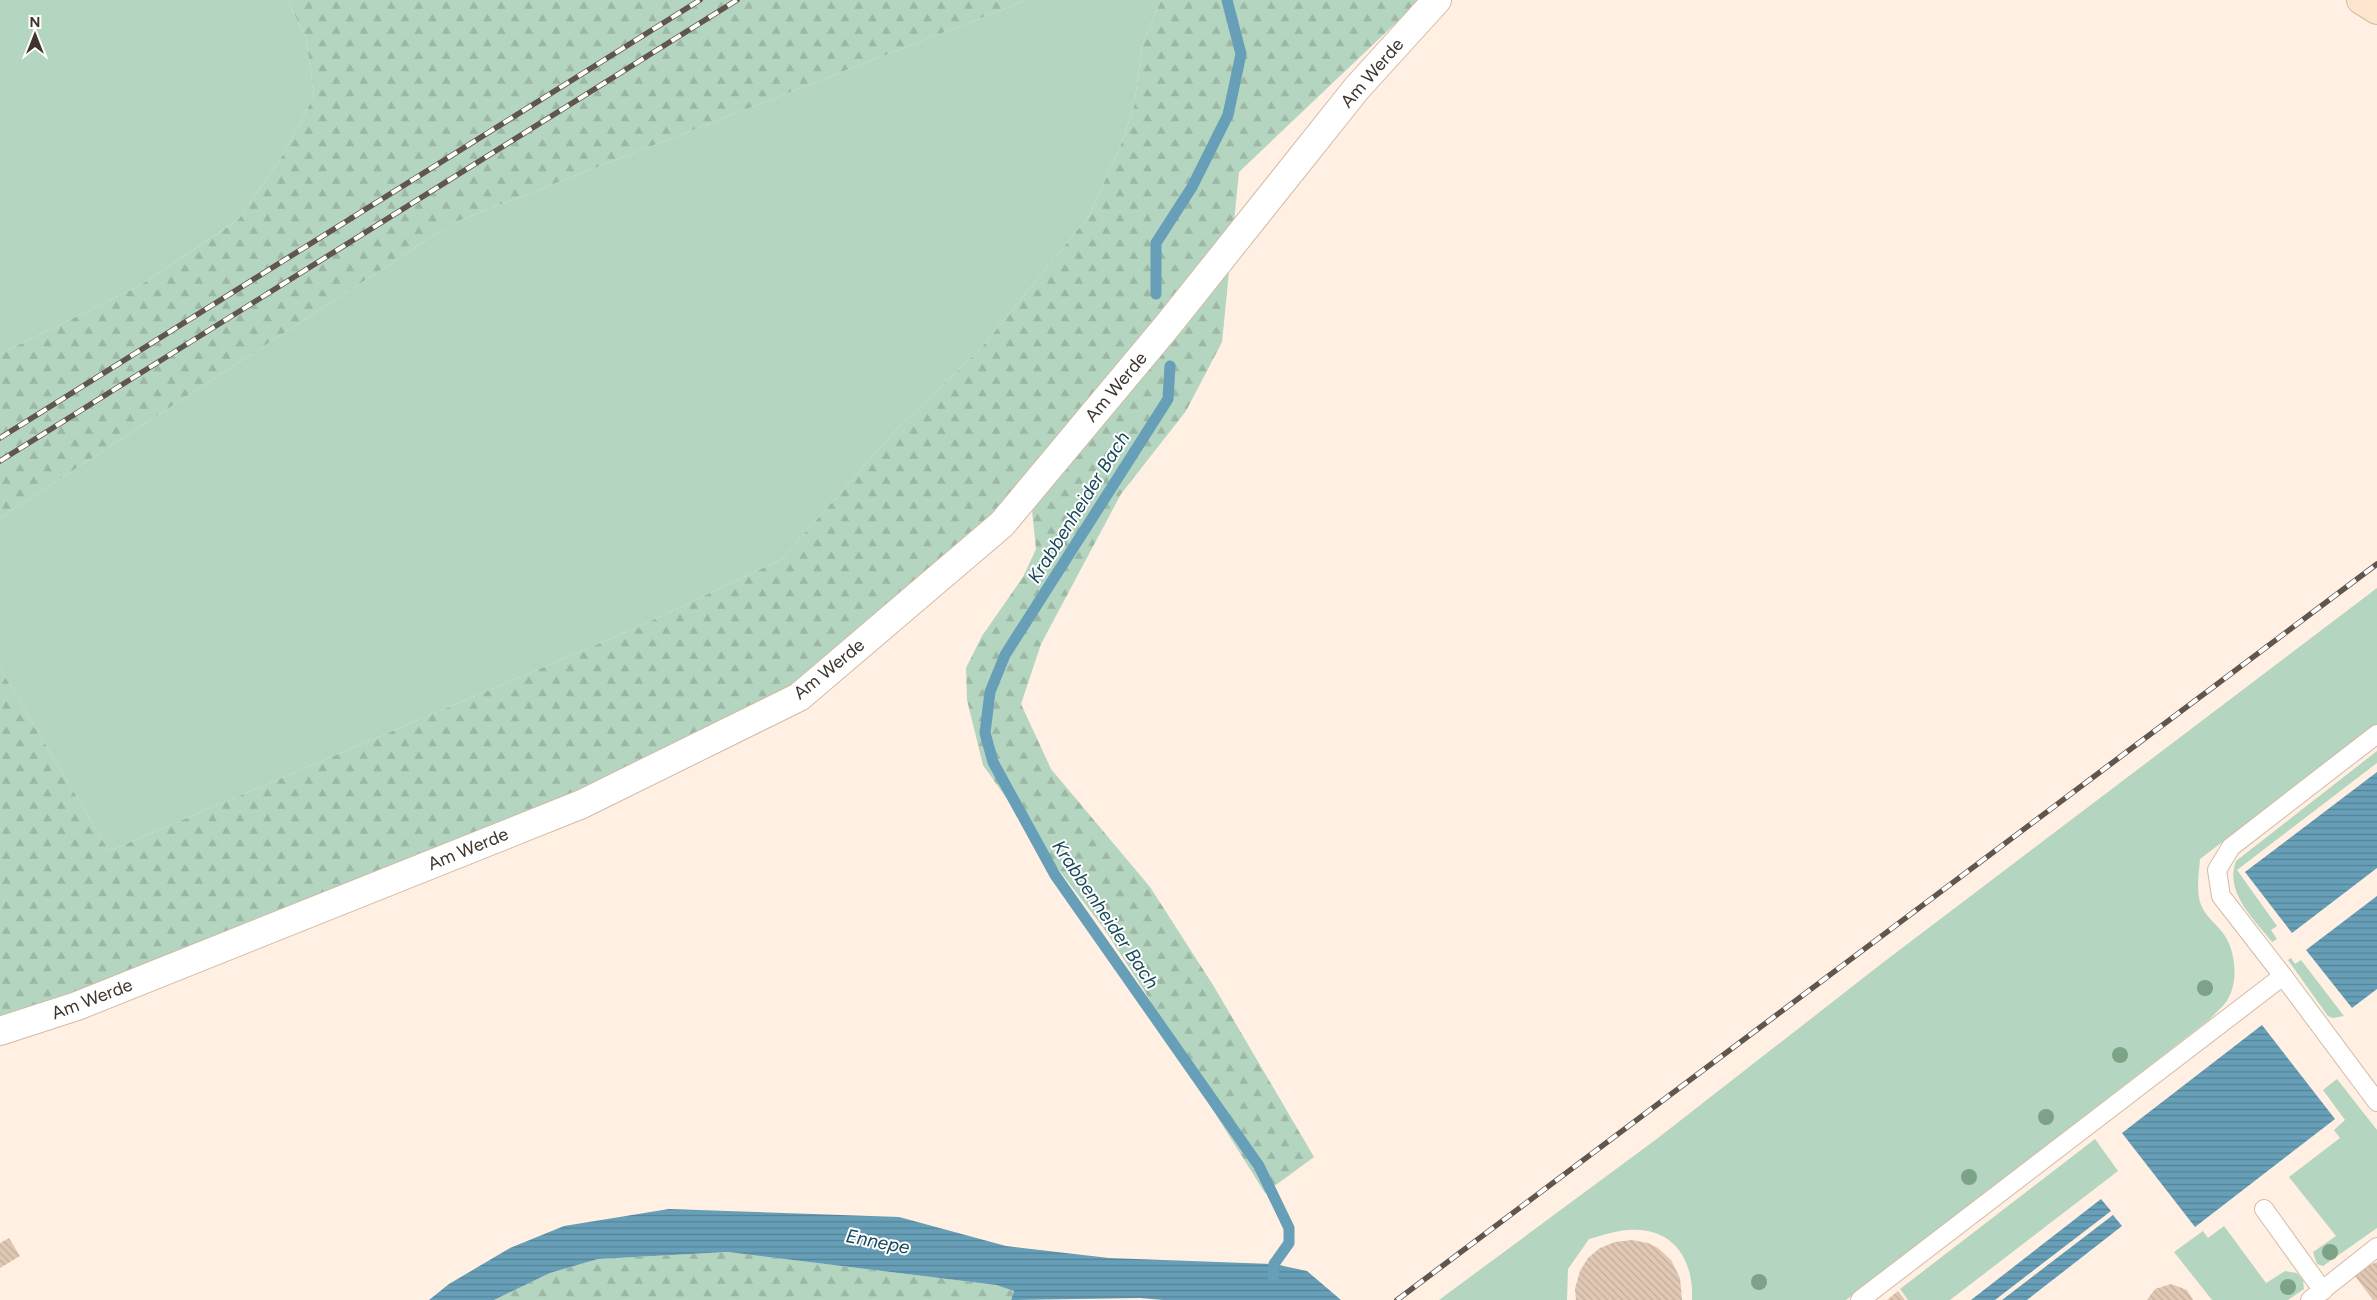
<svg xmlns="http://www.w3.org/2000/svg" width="2377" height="1300" font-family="Figtree,sans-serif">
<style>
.grass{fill:#b4d5bf}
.forest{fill:url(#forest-firs)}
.water{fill:url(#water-rules)}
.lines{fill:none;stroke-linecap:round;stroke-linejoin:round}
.stream{stroke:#669fb7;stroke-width:11}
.building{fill:url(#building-back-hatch)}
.service-casing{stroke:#d2bba6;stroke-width:20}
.minor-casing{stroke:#d2bba6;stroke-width:30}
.secondary-casing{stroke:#d2bba6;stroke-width:30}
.service{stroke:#fff;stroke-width:18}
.minor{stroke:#fff;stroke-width:28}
.secondary{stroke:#fde6cd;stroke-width:28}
.rail-casing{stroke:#61564d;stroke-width:5.5}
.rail{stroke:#fff;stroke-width:4;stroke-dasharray:11;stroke-linecap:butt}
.tree{fill:#7ca387}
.labels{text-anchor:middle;stroke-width:4;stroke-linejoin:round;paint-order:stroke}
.street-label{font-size:18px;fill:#3f352d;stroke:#fff}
.water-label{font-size:19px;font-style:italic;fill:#19495b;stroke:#fff}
</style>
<defs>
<pattern id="forest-firs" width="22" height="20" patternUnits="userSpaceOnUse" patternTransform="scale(1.25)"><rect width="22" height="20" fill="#b4d5bf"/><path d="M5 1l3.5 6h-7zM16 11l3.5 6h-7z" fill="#9cb7a4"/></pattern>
<pattern id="water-rules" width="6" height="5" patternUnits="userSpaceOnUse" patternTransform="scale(1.25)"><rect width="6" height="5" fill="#669fb7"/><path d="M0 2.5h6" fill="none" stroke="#558295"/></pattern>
<pattern id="building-back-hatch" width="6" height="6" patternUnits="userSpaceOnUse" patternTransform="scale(1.25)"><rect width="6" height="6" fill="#e0c8b4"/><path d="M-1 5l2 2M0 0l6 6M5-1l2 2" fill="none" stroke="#c1ac9b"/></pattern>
</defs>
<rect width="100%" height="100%" fill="#fff0e3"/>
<g class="grass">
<polygon points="0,0 287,0 306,38 314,96 283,155 238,220 139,286 0,354"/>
<polygon points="1027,0 1161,0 1142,46 1134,107 1120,147 1089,216 982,347 895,431 782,559 636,628 109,851 0,668 0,518 453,223"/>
<path d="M2377,588V724L2200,859C2199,874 2195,895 2203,909C2208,919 2219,926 2225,936C2236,953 2239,984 2226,1002C2222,1008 2215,1013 2210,1019L1846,1300H1692C1694,1258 1672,1226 1627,1230C1614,1231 1601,1236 1589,1239L1568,1269L1567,1300H1439L1658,1138L1885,961Z"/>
<path d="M2377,751V763L2237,870L2277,926L2271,930L2277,939L2272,942C2254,919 2224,892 2236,861Z"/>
<polygon points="2291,958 2295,964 2301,960 2344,1016 2333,1018 2328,1016 2288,960"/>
<polygon points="2337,1079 2377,1130 2377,1228 2323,1266 2317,1264 2313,1252 2336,1236 2289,1177 2340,1138 2334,1130 2345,1120 2323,1090"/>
<polygon points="2095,1139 2118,1171 1950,1300 1908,1300 1900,1289"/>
<polygon points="2224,1226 2266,1283 2285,1271 2297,1273 2303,1280 2304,1289 2288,1300 2212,1300 2174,1252 2203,1231 2208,1238"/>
</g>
<g class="forest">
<polygon points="287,0 1027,0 453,223 0,518 0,354 139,286 238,220 283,155 314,96 306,38"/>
<polygon points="1161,0 1420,0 1239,172 1222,342 1186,411 1121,494 1041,644 1021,704 1051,769 1150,887 1213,985 1314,1157 1265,1193 1196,1083 1145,992 1105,930 1033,836 983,765 967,700 966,668 982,636 1023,577 1036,549 1031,501 991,525 795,693 575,799 172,958 0,1019 0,668 109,851 636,628 782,559 895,431 982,347 1089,216 1120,147 1134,107 1142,46"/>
<polygon points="728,1252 996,1285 1014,1291 1011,1300 494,1300 550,1273 598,1259"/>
</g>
<g class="water">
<polygon points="2377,772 2377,868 2292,933 2245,872"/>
<polygon points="2377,896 2377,989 2352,1008 2306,950"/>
<polygon points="2262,1025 2335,1119 2195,1227 2122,1133"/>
<polygon points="2101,1199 2111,1211 1995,1300 1971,1300"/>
<polygon points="669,1209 899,1217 1006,1246 1109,1258 1274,1264 1307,1271 1341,1300 1163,1300 1140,1298 1011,1300 1014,1291 996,1285 728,1252 598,1259 550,1273 494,1300 429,1300 449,1284 510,1248 564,1226"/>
<polygon points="2113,1215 2122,1226 2027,1300 2002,1300"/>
</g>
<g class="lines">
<g class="stream">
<polyline points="1156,294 1156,243 1192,187 1228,115 1241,54 1227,0"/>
<polyline points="1170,366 1168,399 1005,655 990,692 985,733 993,762 1055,875 1259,1166 1289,1228 1289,1243 1274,1264 1273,1278"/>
</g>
</g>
<g class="building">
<polygon points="9,1238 20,1256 0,1268 0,1243"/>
<polygon points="1632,1240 1648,1243 1658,1248 1671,1260 1680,1278 1682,1300 1576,1300 1575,1289 1580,1271 1588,1258 1600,1248 1615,1242"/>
<polygon points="2377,1262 2377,1300 2373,1300 2352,1272"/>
<polygon points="2171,1284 2187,1290 2193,1300 2147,1300 2155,1289"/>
<polygon points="1898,1291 1905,1300 1887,1300"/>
</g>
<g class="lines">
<g class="service-casing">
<g id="service">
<polyline points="2283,976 2377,1102"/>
<polyline points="2264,1209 2323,1291"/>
<polyline points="1860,1300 2283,976 2221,896 2217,870 2231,847 2377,734"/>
<polyline points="2310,1300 2377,1247"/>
</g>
</g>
<g class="minor-casing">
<polyline id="minor" points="0,1031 77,1006 582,804 799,697 1002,524 1168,325 1357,88 1437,0"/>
</g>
<g class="secondary-casing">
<polyline id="secondary" points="2361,0 2377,10"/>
</g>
<use href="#service" class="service"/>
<use href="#minor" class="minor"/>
<use href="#secondary" class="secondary"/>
<g class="rail-casing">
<g id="rail">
<polyline points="0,438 700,0"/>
<polyline points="0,461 737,0"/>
<polyline points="1397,1300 2377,564"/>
</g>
</g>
<use href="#rail" class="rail"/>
</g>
<g class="tree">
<circle cx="2205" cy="988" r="8"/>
<circle cx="2120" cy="1055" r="8"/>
<circle cx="2046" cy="1117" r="8"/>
<circle cx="1969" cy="1177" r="8"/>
<circle cx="2330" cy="1252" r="8"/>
<circle cx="1759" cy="1282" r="8"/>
<circle cx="2288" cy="1287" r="8"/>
</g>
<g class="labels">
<g class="street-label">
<text transform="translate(1372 73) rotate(-49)" y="6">Am Werde</text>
<text transform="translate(1116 387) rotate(-50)" y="6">Am Werde</text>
<text transform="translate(829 669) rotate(-39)" y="6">Am Werde</text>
<text transform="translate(468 849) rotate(-22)" y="6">Am Werde</text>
<text transform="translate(92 999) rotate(-21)" y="6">Am Werde</text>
</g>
<g class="water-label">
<text transform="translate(1078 507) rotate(-58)" y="7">Krabbenheider Bach</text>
<text transform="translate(1106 914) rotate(56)" y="7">Krabbenheider Bach</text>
<text transform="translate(878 1241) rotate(11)" y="7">Ennepe</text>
</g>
</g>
<g transform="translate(35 35)" stroke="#ffffff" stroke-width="4" paint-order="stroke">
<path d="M0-4L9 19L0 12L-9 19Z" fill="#3f352d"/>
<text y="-8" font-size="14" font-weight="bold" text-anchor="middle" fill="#3f352d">N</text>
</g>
</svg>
